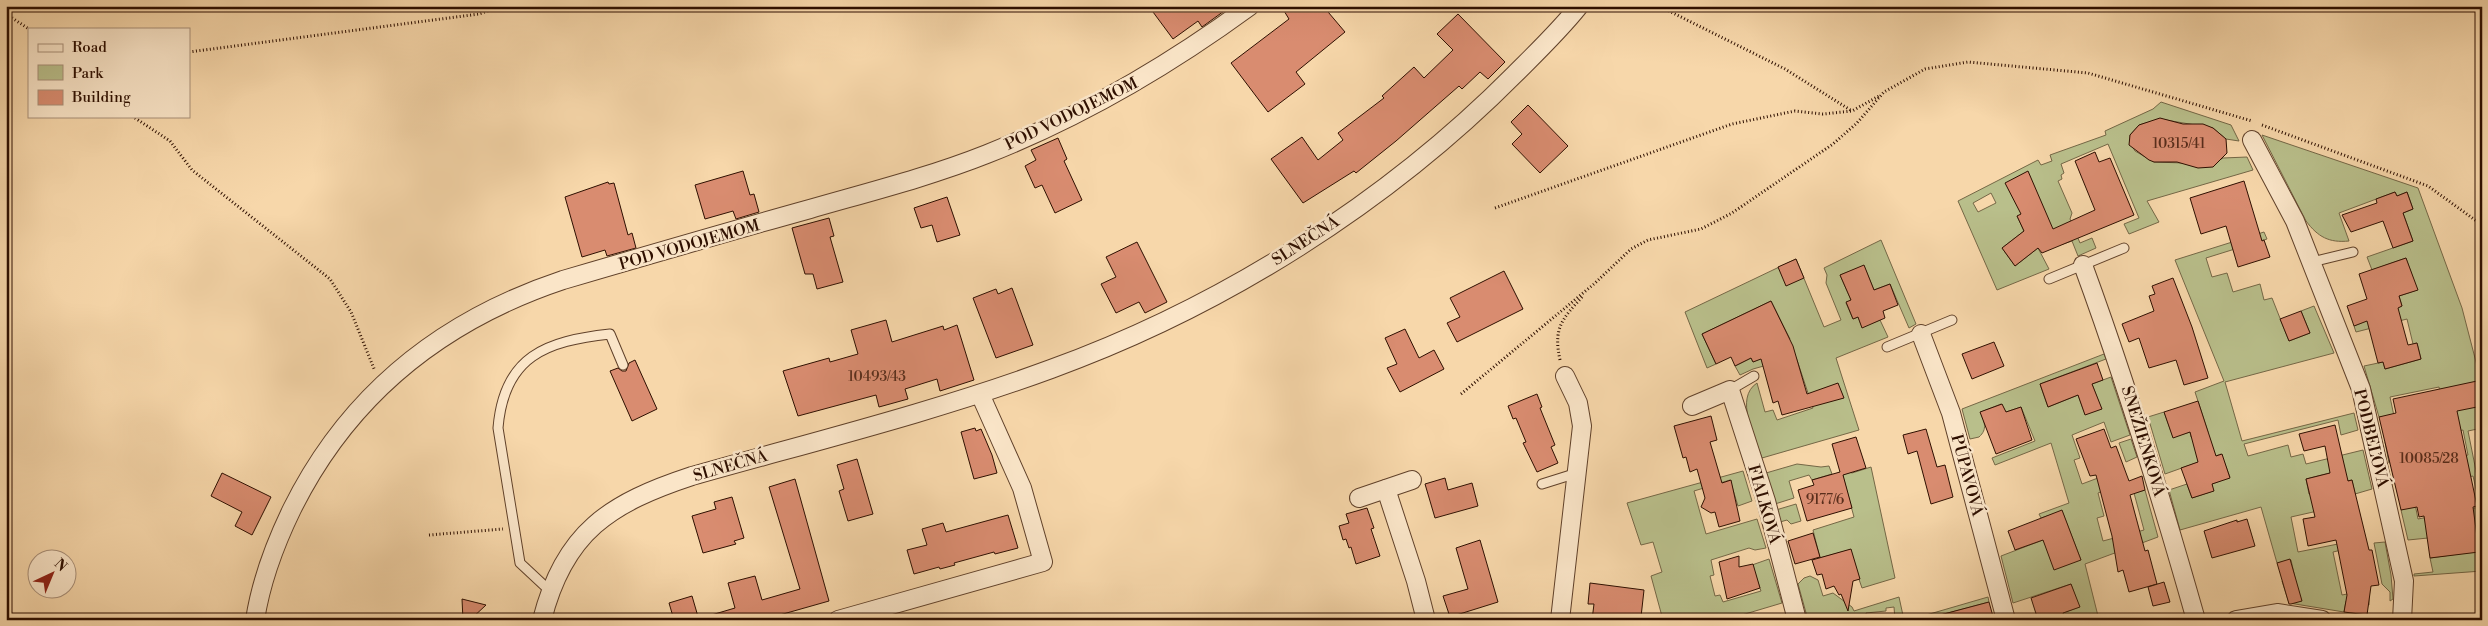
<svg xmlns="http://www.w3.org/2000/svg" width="2488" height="626" font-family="'Libre Bodoni',serif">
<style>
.green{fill:#b9bf8b;stroke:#746746;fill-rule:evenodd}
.building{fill:#d98c70;stroke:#2e0f00}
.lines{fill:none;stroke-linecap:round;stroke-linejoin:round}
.service-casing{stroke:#60412a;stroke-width:11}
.minor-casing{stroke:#60412a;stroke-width:20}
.path{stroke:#2e0f00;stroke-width:3;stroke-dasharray:1 2.5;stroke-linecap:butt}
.service{stroke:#fae5c8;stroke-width:9}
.minor{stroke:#fae5c8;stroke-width:18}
.labels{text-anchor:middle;stroke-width:5;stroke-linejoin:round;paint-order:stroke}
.number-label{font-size:14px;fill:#592e1c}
.street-label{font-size:16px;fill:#2e0f00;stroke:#fae5c8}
</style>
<rect width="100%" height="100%" fill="#f7d7aa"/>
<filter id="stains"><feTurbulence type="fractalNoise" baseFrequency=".004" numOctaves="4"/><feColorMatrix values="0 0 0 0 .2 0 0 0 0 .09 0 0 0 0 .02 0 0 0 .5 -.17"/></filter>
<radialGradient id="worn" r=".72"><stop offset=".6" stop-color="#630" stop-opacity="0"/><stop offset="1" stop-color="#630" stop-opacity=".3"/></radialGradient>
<g class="green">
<path d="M2161,102L2231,125L2239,141L2226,139L2213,128L2160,119L2139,125L2130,135V142L2135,151L2154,162L2213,164L2223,158L2247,157L2253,170L2147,201L2159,222L2129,234L2124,224L2139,218L2108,144L2061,164L2064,173L2061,175L2062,179L2058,181L2072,213L2070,219L2080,243L2092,238L2096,248L2078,256L2072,241L2060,245L2017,216L2024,231L2002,248L2015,266L2038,248L2049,269L1997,290L1958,201L2038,160L2041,165L2052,161L2050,155L2106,135L2105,131L2153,109ZM1991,193L1996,203L1978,212L1973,203Z"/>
<path d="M2262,135L2418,188L2462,308L2482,385V428L2468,431L2477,476H2482V571L2414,576V574L2433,572L2430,558L2479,551L2476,528L2428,535V538L2408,540L2401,510L2415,504L2418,519L2480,507L2473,476L2414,488L2429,464L2468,455L2463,430L2403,442L2396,461L2389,463L2385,442L2447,425L2439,387L2390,397L2394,416L2379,417L2364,366L2383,362L2385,369L2421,359L2417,343L2413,344L2407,319L2356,332L2354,326L2402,306L2399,296L2417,290L2406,258L2372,270L2367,257L2413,241L2403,213L2413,209L2407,192L2397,196L2395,192L2339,213L2349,241C2329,243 2318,237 2306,221Z"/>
<polygon points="2264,232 2267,239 2206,258 2212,277 2227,273 2233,292 2260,284 2264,300 2272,298 2289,341 2310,333 2301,311 2314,306 2334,353 2225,382 2242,441 2354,413 2358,430 2341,435 2338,420 2244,444 2248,456 2288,445 2291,457 2303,454 2306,464 2363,450 2372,489 2355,494 2352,480 2347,481 2330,473 2306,479 2309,494 2353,503 2291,517 2298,552 2348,542 2350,548 2333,552 2342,595 2363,591 2369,596 2369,605 2346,601 2344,612 2289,603 2282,581 2295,578 2291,560 2277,563 2261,507 2180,530 2169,490 2187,484 2192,498 2213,491 2212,484 2230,477 2221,454 2165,474 2148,417 2164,412 2173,437 2190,432 2191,437 2208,432 2195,392 2224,381 2175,260"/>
<path d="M1881,240L1916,324L1909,328L1890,284L1874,290L1864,266L1840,275L1851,300L1846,303L1853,319L1858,317L1862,327L1880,320L1888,337L1836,358L1859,430L1762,458C1755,437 1734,398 1757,383L1765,412L1773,410L1777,420L1813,408L1796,357L1753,369L1740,375L1735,366L1751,358L1753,362L1780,349L1778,344L1790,339L1771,301L1702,334L1716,364L1707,368L1685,312L1796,259L1824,327L1841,320L1826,283L1827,275L1824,268Z"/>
<path d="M2104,354L2106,359L2040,384L2048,407L2078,395L2085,414L2101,408L2092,384L2111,377L2130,435L2111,442L2104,422L2072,435L2080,458L2074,460L2082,484L2122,469L2126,482L2098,493L2104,516L2097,518L2103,541L2144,530L2134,493L2145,490L2158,537L2085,564L2099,620H2065L2063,613L2079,607L2071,584L2013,603L2001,556L2048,538L2081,560L2062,511L2041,518L2039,514L2069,503L2051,443L1995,465L1992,458L2035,441L2021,407L2006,412L2001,404L1981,412C1984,422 1988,429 1979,437L1970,439L1962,409Z"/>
<polygon points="2131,439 2137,457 2126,462 2119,443"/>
<polygon points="1797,464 1821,467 1829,466 1832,474 1812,480 1809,475 1789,481 1794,498 1775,504 1766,473"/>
<polygon points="1871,467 1895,578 1862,588 1849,550 1820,558 1813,530 1854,517 1841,469 1852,473"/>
<polygon points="1743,471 1752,501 1738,506 1730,480 1694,491 1706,534 1757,519 1766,548 1755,550 1749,548 1711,560 1714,575 1710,576 1715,596 1720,595 1723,602 1761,591 1752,565 1769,559 1782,603 1725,620 1663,620 1651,576 1662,572 1653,542 1641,545 1627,503"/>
<polygon points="1796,504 1801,521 1791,524 1787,520 1780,522 1776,510"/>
<polygon points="2385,542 2391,575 2393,599 2390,601 2390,592 2382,584 2374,543"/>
<polygon points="1810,576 1818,580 1823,596 1833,593 1852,607 1854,611 1899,597 1904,620 1895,620 1894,607 1886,608 1886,611 1866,613 1867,620 1808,620 1798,584 1804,578"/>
<polygon points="1988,597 1989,602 1922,620 1909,620"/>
</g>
<g class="building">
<polygon points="1162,6 1231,6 1202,27 1198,21 1173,39 1153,12"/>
<polygon points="1281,6 1323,6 1345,32 1296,72 1305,84 1268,112 1231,63 1289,19"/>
<polygon points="1458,14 1505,62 1488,79 1480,72 1462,89 1459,86 1396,141 1356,173 1354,171 1303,203 1271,159 1302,137 1318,160 1343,140 1338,133 1384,98 1382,96 1414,67 1424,78 1453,50 1437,34"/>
<polygon points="1528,105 1568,146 1540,173 1512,144 1522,134 1511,122"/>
<polygon points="2160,118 2183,124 2203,124 2213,128 2226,139 2227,153 2213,167 2198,168 2177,162 2154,162 2149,160 2129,145 2130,135 2139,125"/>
<polygon points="1058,138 1067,159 1064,161 1082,200 1055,213 1042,185 1035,188 1025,166 1036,160 1031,150"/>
<polygon points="2095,152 2099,162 2110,158 2134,215 2042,253 2038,248 2015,266 2002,248 2024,231 2017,216 2021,214 2005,183 2028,171 2053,229 2095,210 2075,161"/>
<polygon points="743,171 750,195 754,194 759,212 736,219 733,211 705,219 695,185"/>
<polygon points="2244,181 2262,241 2264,240 2270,257 2238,267 2226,226 2201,234 2190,198"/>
<polygon points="608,182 609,184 614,183 628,235 632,233 636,248 607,256 605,250 582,257 565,197"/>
<polygon points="2395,192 2397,196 2407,192 2413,209 2403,213 2413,241 2393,248 2383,221 2351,232 2342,215 2377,203 2376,199"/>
<polygon points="947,197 960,235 937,242 932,225 921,228 914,208"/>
<polygon points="829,218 834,236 830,237 843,282 817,289 813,274 805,274 792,228"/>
<polygon points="1137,242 1167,302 1145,313 1139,302 1116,313 1101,284 1116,277 1106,257"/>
<polygon points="2406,258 2418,290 2399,296 2402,306 2398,308 2408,345 2417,343 2421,359 2385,369 2383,362 2378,363 2367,321 2354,326 2347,306 2367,299 2359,274"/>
<polygon points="1796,259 1804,278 1786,286 1778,267"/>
<polygon points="1864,265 1874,290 1890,284 1898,305 1883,311 1885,318 1862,328 1858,317 1853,319 1846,302 1851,300 1840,275"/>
<polygon points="1504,271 1523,309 1457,342 1447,323 1460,317 1450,298"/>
<polygon points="2173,278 2192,327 2208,378 2184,385 2176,360 2149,368 2139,338 2129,342 2122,324 2154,311 2149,296 2155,294 2152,286"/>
<polygon points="1012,288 1033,345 996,358 973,298 996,289 998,294"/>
<polygon points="1771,301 1793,346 1807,394 1838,383 1844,398 1782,415 1778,401 1773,403 1761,359 1753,362 1751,358 1735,366 1731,357 1716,364 1702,334"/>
<polygon points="2301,311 2310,333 2289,341 2280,319"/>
<polygon points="886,320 892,342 943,326 944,330 957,325 974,380 940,391 937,379 905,389 908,399 879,407 876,395 798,416 783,371 829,358 830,362 858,354 851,330"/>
<polygon points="1405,329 1419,358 1434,350 1444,369 1400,392 1387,368 1397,364 1385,338"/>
<polygon points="1994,342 2004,366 1972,379 1962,354"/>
<polygon points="635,360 657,409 632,421 610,371 618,368 622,371 626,371 629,363"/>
<polygon points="2097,363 2103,380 2092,384 2102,409 2085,415 2078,395 2048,407 2040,384"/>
<polygon points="2477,381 2482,406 2457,411 2477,506 2473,507 2479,552 2430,558 2424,516 2419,517 2417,507 2401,510 2379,417 2396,413 2393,399"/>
<polygon points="1537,394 1542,407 1540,408 1555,445 1551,447 1558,463 1537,472 1523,443 1526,442 1516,418 1513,419 1508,406"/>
<polygon points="2198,401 2216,456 2222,454 2230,478 2212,484 2214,491 2192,498 2181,468 2198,462 2190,432 2173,438 2164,412"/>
<polygon points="2002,404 2006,412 2021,407 2032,440 1996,454 1980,412"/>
<polygon points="1711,416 1717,440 1710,442 1722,483 1731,480 1740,521 1719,527 1715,512 1711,513 1701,507 1705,498 1697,469 1690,472 1686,457 1683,458 1674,426"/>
<polygon points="2335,425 2348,481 2352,480 2369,550 2372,550 2379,585 2371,586 2367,615 2344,612 2347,595 2336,540 2308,546 2303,519 2315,517 2306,479 2330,473 2325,446 2304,451 2299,434"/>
<polygon points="975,428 976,431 981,429 992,455 997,473 974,479 961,432"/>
<polygon points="1926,429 1937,467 1945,465 1953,497 1931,504 1917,451 1908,454 1903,435"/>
<polygon points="2104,429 2111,448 2116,446 2129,481 2142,476 2145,490 2130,495 2145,551 2148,550 2157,584 2129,592 2123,570 2118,572 2112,536 2096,475 2090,476 2076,439"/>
<polygon points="1856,437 1866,468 1843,475 1852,508 1807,521 1798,490 1814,485 1812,480 1840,472 1832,444"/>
<polygon points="857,459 873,514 848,521 839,491 844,489 837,465"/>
<polygon points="222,473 271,497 252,535 235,526 242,512 211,496"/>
<polygon points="1445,478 1448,490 1472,483 1478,506 1435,518 1425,484"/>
<polygon points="795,479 829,601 762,620 709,620 708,616 735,608 728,583 755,576 762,600 800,589 769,487"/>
<polygon points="732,497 744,538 734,541 736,544 703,553 692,516 716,509 714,502"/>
<polygon points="1367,508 1374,528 1371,529 1380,556 1356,564 1351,547 1349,548 1346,539 1343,540 1339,526 1349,523 1346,514"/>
<polygon points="2062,510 2081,560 2054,570 2043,540 2015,550 2008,531"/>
<polygon points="1008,515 1018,548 995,554 994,552 954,563 955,565 940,569 939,567 914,574 907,550 927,545 922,529 943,523 946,532"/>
<polygon points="2247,519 2255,546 2212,558 2204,531 2237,520 2237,522"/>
<polygon points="1813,533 1820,557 1795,564 1788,541"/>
<polygon points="1480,540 1498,602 1450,617 1443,596 1468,589 1456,548"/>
<polygon points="1851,549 1860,579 1853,581 1848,611 1841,594 1839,595 1834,586 1826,589 1822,574 1817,575 1812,560"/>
<polygon points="1739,556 1739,567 1753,564 1760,588 1727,599 1719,562"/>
<polygon points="2290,559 2302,601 2291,604 2289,604 2277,563"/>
<polygon points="2164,582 2170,602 2153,606 2148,587"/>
<polygon points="1590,583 1644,590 1641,617 1634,616 1633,620 1592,620 1594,604 1588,604"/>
<polygon points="2071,584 2080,607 2063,613 2065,620 2038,620 2031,598"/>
<polygon points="692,596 699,620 674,620 669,603"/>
<polygon points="462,599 486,605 470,620 463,620"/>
<polygon points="1989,602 1994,620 1941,620 1940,615"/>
</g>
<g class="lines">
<g class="service-casing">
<g id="service">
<polyline points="2312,262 2353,252"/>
<polyline points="2049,279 2124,248"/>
<polyline points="1887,347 1952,320"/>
<polyline points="1730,390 1754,376"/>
<polyline points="1542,484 1577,473"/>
<path d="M550,591L520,563L498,428C504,356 546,341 610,334L623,365"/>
</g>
</g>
<g class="minor-casing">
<g id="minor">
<polyline points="2252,140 2295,221 2361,389 2404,581 2402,620"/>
<path d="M2083,265C2126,382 2162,500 2196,620"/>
<polyline points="1921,334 1951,413 2006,620"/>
<polyline points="1692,406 1730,390 1766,501 1797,620"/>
<polyline points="1386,489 1416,581 1426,620"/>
<polyline points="1359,498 1412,480"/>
<path d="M255,620C261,581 275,544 292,509C349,394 443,320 563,280C645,256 727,232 810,209C869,192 929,177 987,154C1081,117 1168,66 1250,6"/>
<path d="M542,620C564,532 610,503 692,476C812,442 934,412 1051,369C1222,307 1387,203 1515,74C1537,52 1560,30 1579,6"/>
<polyline points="838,620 1043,562 1022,488 980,394"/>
<polyline points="1560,620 1582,426 1578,403 1565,376"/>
<polyline points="2236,620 2277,613 2322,620"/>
</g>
</g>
<g class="path">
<polyline points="1659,6 1785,69 1852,111"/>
<polyline points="6,14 29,29"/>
<polyline points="189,52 479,14 501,6"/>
<polyline points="132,116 170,141 192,170 330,279 351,312 375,371"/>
<polyline points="2262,125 2428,186 2482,225"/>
<polyline points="1495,208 1732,124 1795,111 1823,114 1852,111 1879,96"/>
<path d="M1560,360C1553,328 1562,319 1583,296"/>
<polyline points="1461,394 1594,284 1631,249 1648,240 1701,229 1732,213 1833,144 1857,123 1884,92 1925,69 1968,62 2088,73 2252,121"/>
<polyline points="429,535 503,529"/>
</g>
<use href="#service" class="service"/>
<use href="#minor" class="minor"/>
</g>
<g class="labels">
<g class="number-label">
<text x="2179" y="148">10315/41</text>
<text x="877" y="381">10493/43</text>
<text x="2429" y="463">10085/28</text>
<text x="1825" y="504">9177/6</text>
</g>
<g class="street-label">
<text transform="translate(1071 113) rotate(-26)" y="6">POD VODOJEMOM</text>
<text transform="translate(1305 240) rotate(-33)" y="6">SLNEČNÁ</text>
<text transform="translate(689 244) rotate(-16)" y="6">POD VODOJEMOM</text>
<text transform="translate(2372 438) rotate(76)" y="6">PODBEĽOVÁ</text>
<text transform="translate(2144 441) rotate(73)" y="6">SNEŽIENKOVÁ</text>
<text transform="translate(730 465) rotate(-16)" y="6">SLNEČNÁ</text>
<text transform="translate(1968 475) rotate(75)" y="6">PÚPAVOVÁ</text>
<text transform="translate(1765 504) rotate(74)" y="6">FIALKOVÁ</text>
</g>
</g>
<rect width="2488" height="626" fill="none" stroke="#f7d7aa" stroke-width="25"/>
<rect x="8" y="8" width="2473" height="611" fill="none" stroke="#2e0f00" stroke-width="2.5"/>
<rect x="12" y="12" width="2463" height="601" fill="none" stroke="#2e0f00"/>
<rect x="28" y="28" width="162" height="90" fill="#fae5c8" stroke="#a88f78"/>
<rect x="38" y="44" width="25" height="8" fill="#fae5c8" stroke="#a88f78"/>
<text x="72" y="52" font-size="15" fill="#2e0f00">Road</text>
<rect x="38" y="65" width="25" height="15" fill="#b9bf8b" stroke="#a88f78"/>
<text x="72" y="78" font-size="15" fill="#2e0f00">Park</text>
<rect x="38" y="90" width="25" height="15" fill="#d98c70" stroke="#a88f78"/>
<text x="72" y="102" font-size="15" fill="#2e0f00">Building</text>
<g transform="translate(52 574) rotate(44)"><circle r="24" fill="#fae5c8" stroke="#a88f78"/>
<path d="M0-4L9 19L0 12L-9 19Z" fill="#8f2418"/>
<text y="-8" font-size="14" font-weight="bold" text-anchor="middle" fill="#2e0f00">N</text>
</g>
<rect width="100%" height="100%" filter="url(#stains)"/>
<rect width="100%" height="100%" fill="url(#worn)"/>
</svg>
